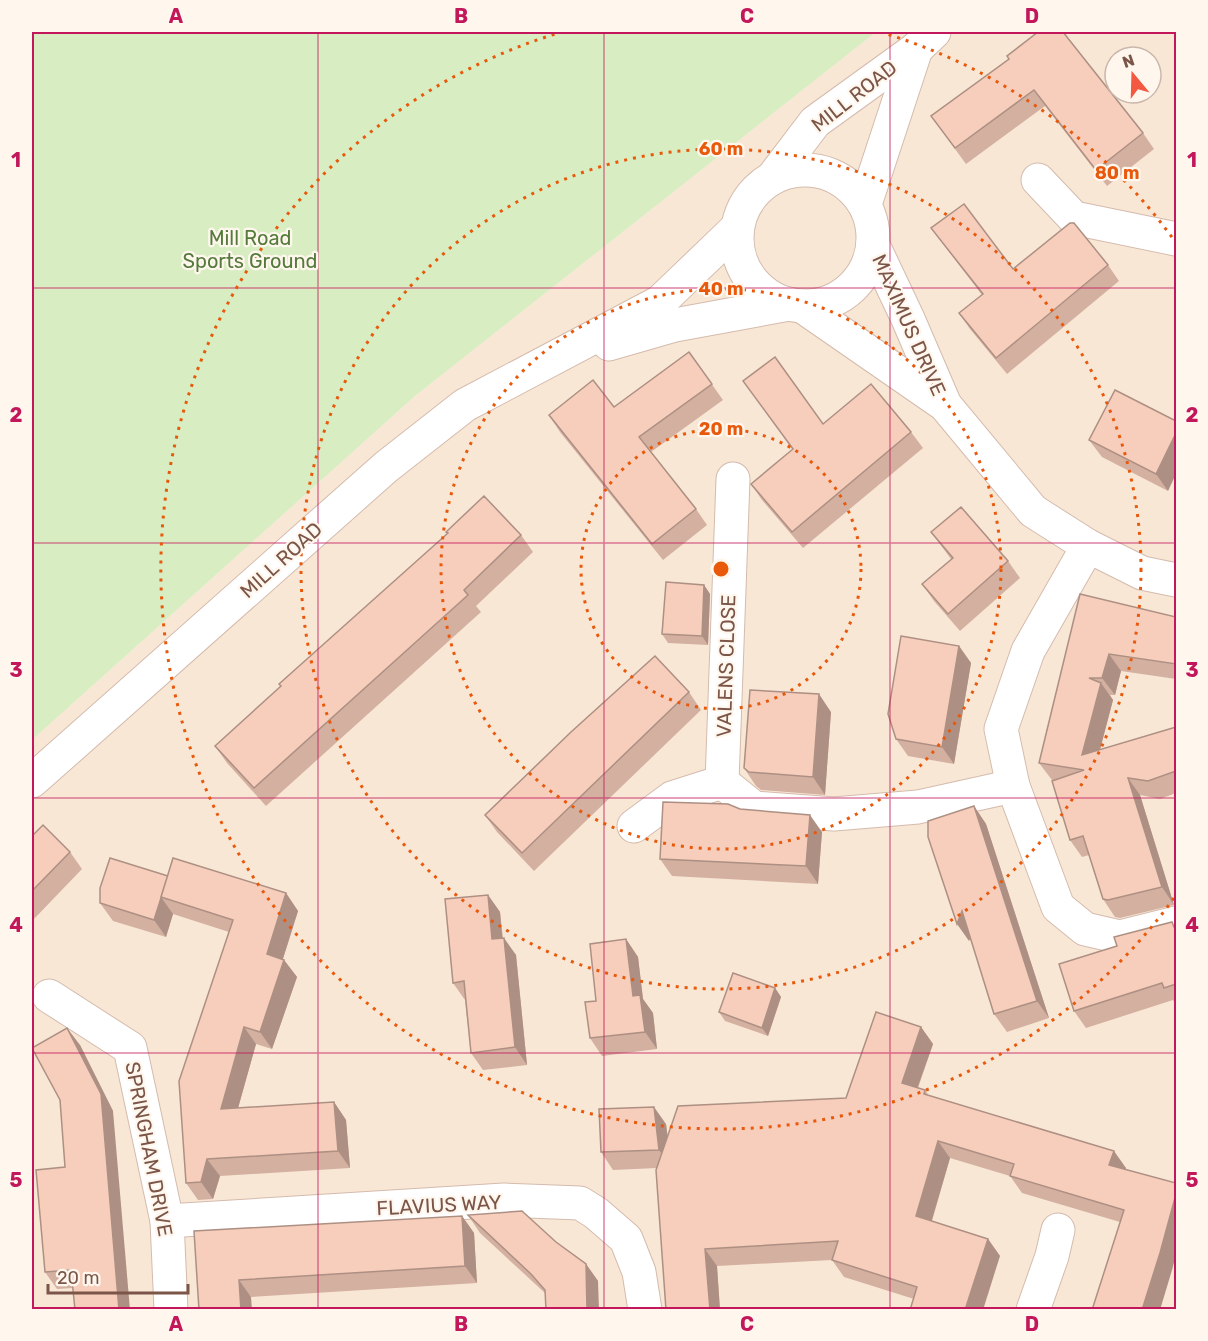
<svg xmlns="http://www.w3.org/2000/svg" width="1208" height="1341" font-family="Rubik,sans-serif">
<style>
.residential{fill:#f9e7d6;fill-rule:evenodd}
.green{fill:#d8eec2}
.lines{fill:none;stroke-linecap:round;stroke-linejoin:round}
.minor-casing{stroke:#d4bbad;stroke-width:35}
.tertiary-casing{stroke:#d4bbad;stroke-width:35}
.minor{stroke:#fff;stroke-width:33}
.tertiary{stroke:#fff;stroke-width:33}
.wall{fill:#d4b0a1}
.shaded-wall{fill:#ad9083}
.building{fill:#f7cdbb;stroke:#ad9083;stroke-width:1.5}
.grid{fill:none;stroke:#c2185b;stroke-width:1.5;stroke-opacity:0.55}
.ring{fill:none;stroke:#e8590c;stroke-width:3;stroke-dasharray:3 6}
.labels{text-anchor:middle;stroke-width:4.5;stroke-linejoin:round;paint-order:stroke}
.street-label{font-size:20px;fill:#7b5547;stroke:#fff7ee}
.park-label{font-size:20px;fill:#547b3c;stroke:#fff7ee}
.centre{fill:#e8590c;stroke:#fff7ee;stroke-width:3}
.ring-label{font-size:18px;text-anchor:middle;font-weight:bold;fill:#e8590c;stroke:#fff7ee;stroke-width:4.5;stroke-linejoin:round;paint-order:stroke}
.neatline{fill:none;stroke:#c2185b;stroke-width:2}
.grid-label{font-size:20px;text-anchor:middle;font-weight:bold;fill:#c2185b}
</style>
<rect width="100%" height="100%" fill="#fef3e6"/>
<path class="residential" d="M876,32H1176V1309H32V740L415,396ZM1115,57H1151V93H1115Z"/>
<polygon class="green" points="32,32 876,32 415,396 32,740"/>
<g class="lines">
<g class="minor-casing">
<g id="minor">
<polyline points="1038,180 1074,218 1176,239"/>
<polyline points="873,245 908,319 945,405"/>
<polyline points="802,306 945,405 1033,511 1088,546 1142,573 1176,580"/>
<polyline points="733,479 722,782 754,808 834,814 918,807 1013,786"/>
<polyline points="1088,546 1028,651 1001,729 1013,786 1058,907 1085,929 1120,937 1176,923"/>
<polyline points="634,826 672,798 722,782"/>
<polyline points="49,996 130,1048 167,1221 171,1310"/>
<polyline points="167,1221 504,1200 580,1203 596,1213 626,1239 639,1272 645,1310"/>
<polyline points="1033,1310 1052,1256 1058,1230"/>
</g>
</g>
<g class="tertiary-casing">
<g id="tertiary">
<circle cx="805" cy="238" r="68"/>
<polyline points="774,176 815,122 916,49 934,32"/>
<polyline points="865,204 916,49"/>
<polyline points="609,344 675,325 789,304"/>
<polyline points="32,781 386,467 465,405 660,302 736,229"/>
</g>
</g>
<use href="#minor" class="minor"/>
<use href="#tertiary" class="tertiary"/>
</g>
<g class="wall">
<polygon points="1009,59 1143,133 1154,149 1107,186 1045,106 966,164 931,116"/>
<polygon points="931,228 1013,269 1108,265 1119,281 1007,374 970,329 959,313 982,295"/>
<polygon points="689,352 723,400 651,452 696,509 707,525 663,560 560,432 549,415 614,407"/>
<polygon points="743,381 823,424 911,432 923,448 803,548 762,500 751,484 793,449"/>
<polygon points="1115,390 1168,491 1102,457 1089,440"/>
<polygon points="931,532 1008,561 1020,578 960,631 934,601 922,584 951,559"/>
<polygon points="521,535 533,552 476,606 481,612 266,806 227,763 215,746"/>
<polygon points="704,585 710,594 708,645 668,643 662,634"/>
<polygon points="1080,594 1176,617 1176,679 1121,671 1115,695 1110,695 1113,700 1100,750 1176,727 1176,793 1160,799 1140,795 1174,905 1120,918 1115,917 1103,899 1089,855 1082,857 1070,840 1053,781 1052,780 1039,763"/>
<polygon points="959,646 971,663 954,764 908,756 896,739"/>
<polygon points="689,692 701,710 534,871 497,832 485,815"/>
<polygon points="831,712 825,795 761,790 756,786 744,768"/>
<polygon points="974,806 986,824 1049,1018 1007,1032 994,1014 971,938 969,941"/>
<polygon points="740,809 822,832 818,884 672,876 660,859"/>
<polygon points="32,836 70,852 82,869 32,921"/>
<polygon points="168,876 286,893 298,911 283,959 284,960 297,977 272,1049 256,1044 238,1108 334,1102 346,1120 350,1168 220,1176 213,1199 198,1200 186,1183 229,932 173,914 166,937 113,921 100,903"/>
<polygon points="488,895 500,912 503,938 516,955 527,1065 483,1070 471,1053 465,1000 453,983"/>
<polygon points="1175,926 1176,926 1176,1005 1173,1000 1086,1028 1074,1011"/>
<polygon points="626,939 638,957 643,999 653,1013 657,1049 602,1056 590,1038 596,1001"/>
<polygon points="775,988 781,997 768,1036 725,1021 719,1012"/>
<polygon points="921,1027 933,1044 918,1088 925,1090 929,1096 1126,1168 1126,1169 1172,1270 1120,1222 1022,1193 1010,1176 950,1158 932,1221 988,1239 1000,1256 914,1299 844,1277 832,1260 717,1266 720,1310 666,1310 657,1168 613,1170 601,1152 666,1124 668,1138 846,1098"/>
<polygon points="80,1045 113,1111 73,1288 57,1289 45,1272 65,1167 60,1100"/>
<polygon points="468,1215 556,1242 586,1264 598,1281 546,1294 480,1233"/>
<polygon points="462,1216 474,1233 477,1283 251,1297 194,1231"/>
</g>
<g class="shaded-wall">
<polygon points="1176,433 1176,474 1168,491 1156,474"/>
<polygon points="704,585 710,594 708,645 702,636"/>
<polygon points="959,646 971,663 954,764 942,747"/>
<polygon points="1109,654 1121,671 1115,695 1102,678"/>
<polygon points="1101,683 1113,700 1094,772 1082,755"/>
<polygon points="819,694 831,712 825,795 813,777"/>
<polygon points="1128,778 1140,795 1174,905 1162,887"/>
<polygon points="974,806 986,824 1049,1018 1037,1001"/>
<polygon points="810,815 822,832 818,884 806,866"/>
<polygon points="286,893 298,911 279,971 267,954"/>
<polygon points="488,895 500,912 504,957 492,939"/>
<polygon points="161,897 173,914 166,937 154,920"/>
<polygon points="962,911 974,928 969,941 957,924"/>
<polygon points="504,938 516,955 527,1065 515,1047"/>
<polygon points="626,939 638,957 643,999 653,1013 657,1049 645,1032 633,996"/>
<polygon points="284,960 297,977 272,1049 260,1032"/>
<polygon points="775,988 781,997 768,1036 762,1028"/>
<polygon points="244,1027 256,1044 233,1126 221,1109"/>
<polygon points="921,1027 933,1044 913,1100 902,1083"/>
<polygon points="67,1028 80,1045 113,1111 130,1310 119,1310"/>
<polygon points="334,1102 346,1120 350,1168 338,1151"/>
<polygon points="654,1107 666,1124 671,1167 659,1150"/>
<polygon points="938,1141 950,1158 928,1233 916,1216"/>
<polygon points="1114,1151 1126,1168 1121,1182 1109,1165"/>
<polygon points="207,1159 220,1176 213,1199 201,1182"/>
<polygon points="1176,1194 1176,1255 1172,1270 1160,1310 1142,1310"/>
<polygon points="462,1216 474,1233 477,1283 465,1266"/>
<polygon points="988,1239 1000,1256 983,1310 965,1310"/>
<polygon points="705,1249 717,1266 720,1310 710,1310"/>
<polygon points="586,1264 598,1281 599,1310 587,1310"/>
<polygon points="239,1280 251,1297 252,1310 241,1310"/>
</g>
<g class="building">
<polygon points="1038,32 1063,32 1143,133 1096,170 1034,90 955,148 931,116 1009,59 1007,56"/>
<polygon points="964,204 1013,269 1070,223 1074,223 1108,265 996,358 959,313 983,294 931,228"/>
<polygon points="689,352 712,384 639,437 696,509 652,544 549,415 593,380 614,407"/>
<polygon points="775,357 823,424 871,384 911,432 792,532 751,484 793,449 743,381"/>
<polygon points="1115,390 1176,421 1176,433 1156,474 1089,440"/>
<polygon points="484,496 521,535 464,590 468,595 254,788 215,746 281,686 279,684 448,533 446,532"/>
<polygon points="961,507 1008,561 948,614 922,584 953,558 931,532"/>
<polygon points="666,582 704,585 702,636 662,634"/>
<polygon points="1080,594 1176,617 1176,664 1109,654 1102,678 1089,678 1101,683 1082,755 1176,727 1176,771 1148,781 1128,778 1162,887 1108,900 1103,899 1083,836 1070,840 1052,781 1084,770 1039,763"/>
<polygon points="901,636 959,646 942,747 896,739 888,714"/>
<polygon points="655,656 689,692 522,853 485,815 571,732"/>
<polygon points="750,690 819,694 813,777 749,772 744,768"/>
<polygon points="663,802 728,804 740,809 810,815 806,866 660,859"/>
<polygon points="974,806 1037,1001 994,1014 962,911 957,924 928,837 928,821"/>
<polygon points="43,825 70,852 32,891 32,836"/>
<polygon points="110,858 168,876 154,920 100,903 100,888"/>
<polygon points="173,858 286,893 267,954 284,960 260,1032 244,1027 221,1109 334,1102 338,1151 207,1159 201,1182 186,1183 179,1081 233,920 161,897"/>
<polygon points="488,895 492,939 504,938 515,1047 471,1053 464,981 453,983 445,899"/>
<polygon points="1172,922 1174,927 1176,926 1176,984 1164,988 1162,983 1074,1011 1059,964 1117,946 1114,937"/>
<polygon points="626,939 633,996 640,995 645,1032 590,1038 585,1002 596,1001 590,944"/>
<polygon points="733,973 775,988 762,1028 719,1012"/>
<polygon points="876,1012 921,1027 902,1083 925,1090 924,1094 1114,1151 1109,1165 1176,1183 1176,1194 1160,1253 1142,1310 1092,1310 1124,1210 1010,1176 1014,1164 938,1141 916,1216 988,1239 965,1310 910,1310 917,1287 832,1260 838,1241 705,1249 710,1310 666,1310 656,1170 678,1106 846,1098"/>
<polygon points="67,1028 101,1094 119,1310 75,1310 71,1270 45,1272 36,1170 65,1167 60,1100 32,1048"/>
<polygon points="654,1107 659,1150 601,1152 599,1109"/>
<polygon points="522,1211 556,1242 586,1264 587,1310 546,1310 545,1290 531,1274 468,1215"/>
<polygon points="462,1216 465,1266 239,1280 241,1310 199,1310 194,1231"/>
</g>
<path class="grid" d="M318,32V1310M604,32V1310M890,32V1310M32,288H1176M32,543H1176M32,798H1176M32,1053H1176"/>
<g class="ring">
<circle cx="721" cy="569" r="140"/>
<circle cx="721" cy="569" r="280"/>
<circle cx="721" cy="569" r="420"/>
<path d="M1174 898A560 560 0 1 1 562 32M880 32A560 560 0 0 1 1174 240"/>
</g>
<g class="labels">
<g class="street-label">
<text transform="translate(854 96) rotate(-38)" y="7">MILL ROAD</text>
<text transform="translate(909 325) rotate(66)" y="7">MAXIMUS DRIVE</text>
<text transform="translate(281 560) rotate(-42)" y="7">MILL ROAD</text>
<text transform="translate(726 666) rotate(-88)" y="7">VALENS CLOSE</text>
<text transform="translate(149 1149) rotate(79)" y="7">SPRINGHAM DRIVE</text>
<text transform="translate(439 1205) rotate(-3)" y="7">FLAVIUS WAY</text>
</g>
<g class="park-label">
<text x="250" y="245">Mill Road<tspan x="250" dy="23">Sports Ground</tspan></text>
</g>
</g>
<circle cx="721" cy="569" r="9" class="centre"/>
<g class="ring-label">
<text x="721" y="155">60 m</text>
<text x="1117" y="179">80 m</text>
<text x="721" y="295">40 m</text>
<text x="721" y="435">20 m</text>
</g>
<rect width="1208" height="1341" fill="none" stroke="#fff7ee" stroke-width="66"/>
<g transform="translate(1133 75) rotate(341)"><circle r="28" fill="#fff7ee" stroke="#cab6ab" stroke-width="1.5"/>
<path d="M0-4.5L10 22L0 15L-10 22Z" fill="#f35840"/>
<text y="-9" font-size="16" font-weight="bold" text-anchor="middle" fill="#7b5547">N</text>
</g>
<path d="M48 1284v9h140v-9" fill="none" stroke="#7b5547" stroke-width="3"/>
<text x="57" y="1284" font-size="18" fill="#7b5547" stroke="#fff7ee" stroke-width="4.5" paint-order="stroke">20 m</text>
<rect x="33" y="33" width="1142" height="1275" class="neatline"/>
<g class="grid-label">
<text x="176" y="23">A</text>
<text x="461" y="23">B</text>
<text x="747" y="23">C</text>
<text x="1032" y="23">D</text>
<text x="16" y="167">1</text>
<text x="1192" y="167">1</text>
<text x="16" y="422">2</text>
<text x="1192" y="422">2</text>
<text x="16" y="677">3</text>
<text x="1192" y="677">3</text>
<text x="16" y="932">4</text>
<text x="1192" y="932">4</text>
<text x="16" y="1187">5</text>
<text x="1192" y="1187">5</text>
<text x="176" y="1331">A</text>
<text x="461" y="1331">B</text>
<text x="747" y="1331">C</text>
<text x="1032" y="1331">D</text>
</g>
</svg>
